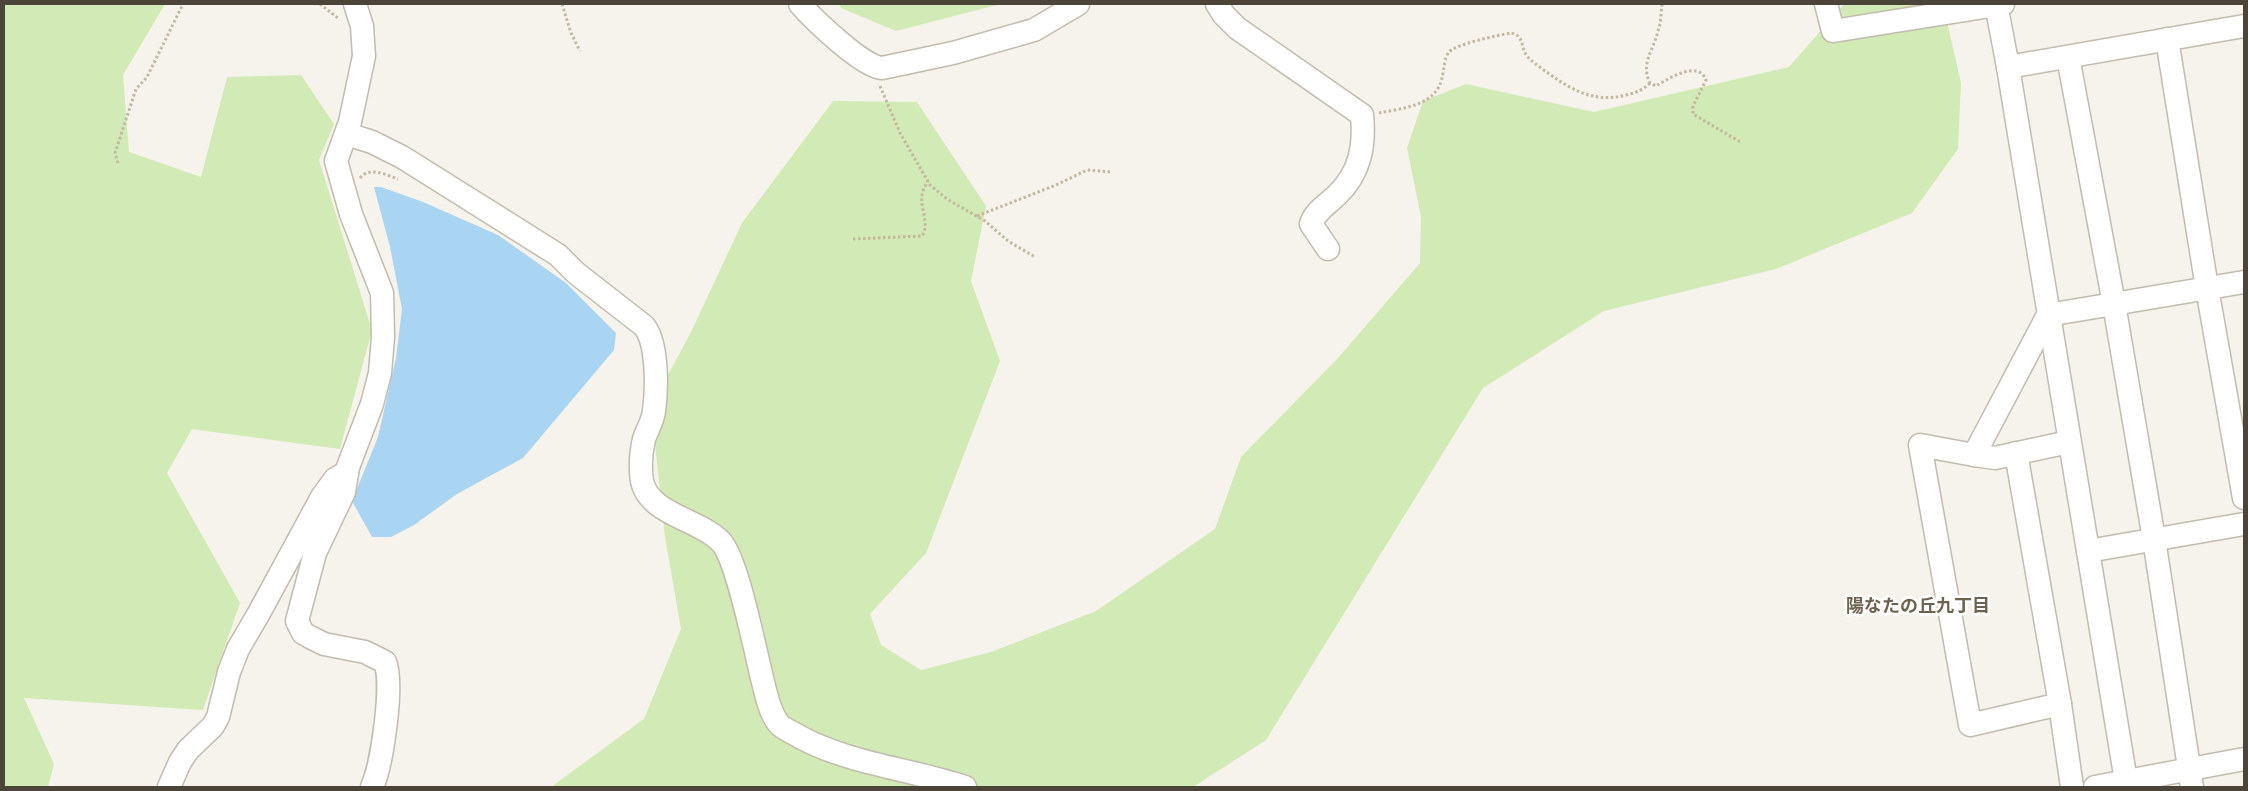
<svg xmlns="http://www.w3.org/2000/svg" width="2248" height="791" font-family="'Nunito Sans','Noto Sans JP',sans-serif">
<style>
.green{fill:#d2eab5}
.water{fill:#a9d4f2}
.lines{fill:none;stroke-linecap:round;stroke-linejoin:round}
.minor-casing{stroke:#c2bbae;stroke-width:25}
.path{stroke:#c4b79f;stroke-width:3;stroke-dasharray:2.5 2.5;stroke-linecap:butt}
.minor{stroke:#fff;stroke-width:22}
.labels{text-anchor:middle;stroke-width:5;stroke-linejoin:round;paint-order:stroke}
.neighbourhood-label{font-size:18px;font-weight:bold;fill:#6e6250;stroke:#fff}
</style>
<rect width="100%" height="100%" fill="#f6f3ec"/>
<g class="green">
<polygon points="4,4 165,4 123,75 129,152 201,177 227,77 301,75 334,124 319,160 372,330 340,449 192,429 167,473 240,603 203,710 24,698 54,764 48,787 4,787"/>
<polygon points="839,4 1001,4 896,31 841,8"/>
<polygon points="1844,4 1943,4 1961,83 1958,149 1912,213 1776,269 1604,311 1483,388 1266,740 1193,787 551,787 644,719 681,629 665,537 651,407 691,332 742,223 833,101 917,102 986,206 971,281 1000,361 926,553 870,614 881,645 921,670 991,652 1096,611 1215,529 1241,457 1338,358 1420,263 1421,217 1407,148 1423,101 1466,84 1594,112 1789,67"/>
</g>
<polygon class="water" points="374,187 381,187 423,202 498,235 566,283 616,333 614,350 523,458 457,494 414,525 391,537 372,537 352,501 378,437 396,358 402,309 390,247"/>
<g class="lines">
<g class="minor-casing">
<g id="minor">
<path d="M355,4L362,26L364,56L350,122L336,161L351,214L382,293L383,337L380,373L372,404L348,467L344,492L315,553L297,621L303,633L310,637L324,644L365,652L385,662C394,684 382,765 372,787"/>
<path d="M800,4C814,20 863,67 882,68L953,53L1034,30L1078,4"/>
<path d="M1217,4L1224,15L1237,28L1362,115C1365,146 1360,173 1337,195C1328,204 1315,211 1311,224L1328,249"/>
<polyline points="1826,4 1833,31 2003,4"/>
<polyline points="1996,4 2008,67 2127,787"/>
<polyline points="2167,39 2207,288 2244,498"/>
<polyline points="2068,57 2114,304 2154,539 2192,787"/>
<polyline points="2008,67 2244,26"/>
<path d="M347,134L372,142L402,157L558,255L576,273L644,326C658,343 657,389 654,411C653,421 647,430 644,439C641,452 640,468 642,481C649,515 700,519 721,542C738,559 757,661 765,690C768,702 772,717 780,725C785,730 794,733 800,737C850,764 911,769 965,787"/>
<polyline points="2016,453 2060,704"/>
<polyline points="1974,455 1995,458 2069,442"/>
<polyline points="2088,551 2244,524"/>
<polyline points="169,787 180,762 188,750 213,726 218,717 229,672 238,649 259,613 322,497 335,479 347,472"/>
<polyline points="2072,787 2060,704 1970,725 1920,445 1974,455 2048,315 2244,282"/>
<polyline points="2095,787 2244,759"/>
</g>
</g>
<g class="path">
<polyline points="320,4 339,19"/>
<polyline points="562,4 571,33 580,51"/>
<path d="M1662,4C1661,13 1661,22 1658,31C1654,49 1640,64 1650,83L1656,86C1668,79 1698,59 1706,80L1693,106V114L1742,143"/>
<polyline points="880,86 900,133 930,185 947,199 985,221 1008,241 1035,257"/>
<path d="M1379,113C1403,108 1436,106 1442,78C1444,71 1444,58 1449,52C1456,44 1499,35 1511,33C1525,36 1520,47 1527,56C1533,63 1541,68 1548,73C1573,91 1595,103 1626,95C1635,93 1643,90 1650,83"/>
<polyline points="118,163 115,153 136,89 147,77 183,4"/>
<path d="M360,178C370,166 386,175 398,179"/>
<polyline points="977,216 1056,185 1087,170 1112,172"/>
<path d="M853,239L922,236C930,225 920,208 922,196C922,191 925,186 928,181"/>
</g>
<use href="#minor" class="minor"/>
</g>
<g class="labels">
<g class="neighbourhood-label">
<text x="1918" y="612">陽なたの丘九丁目</text>
</g>
</g>
<rect width="2248" height="791" fill="none" stroke="#4b4439" stroke-width="10"/>
</svg>
